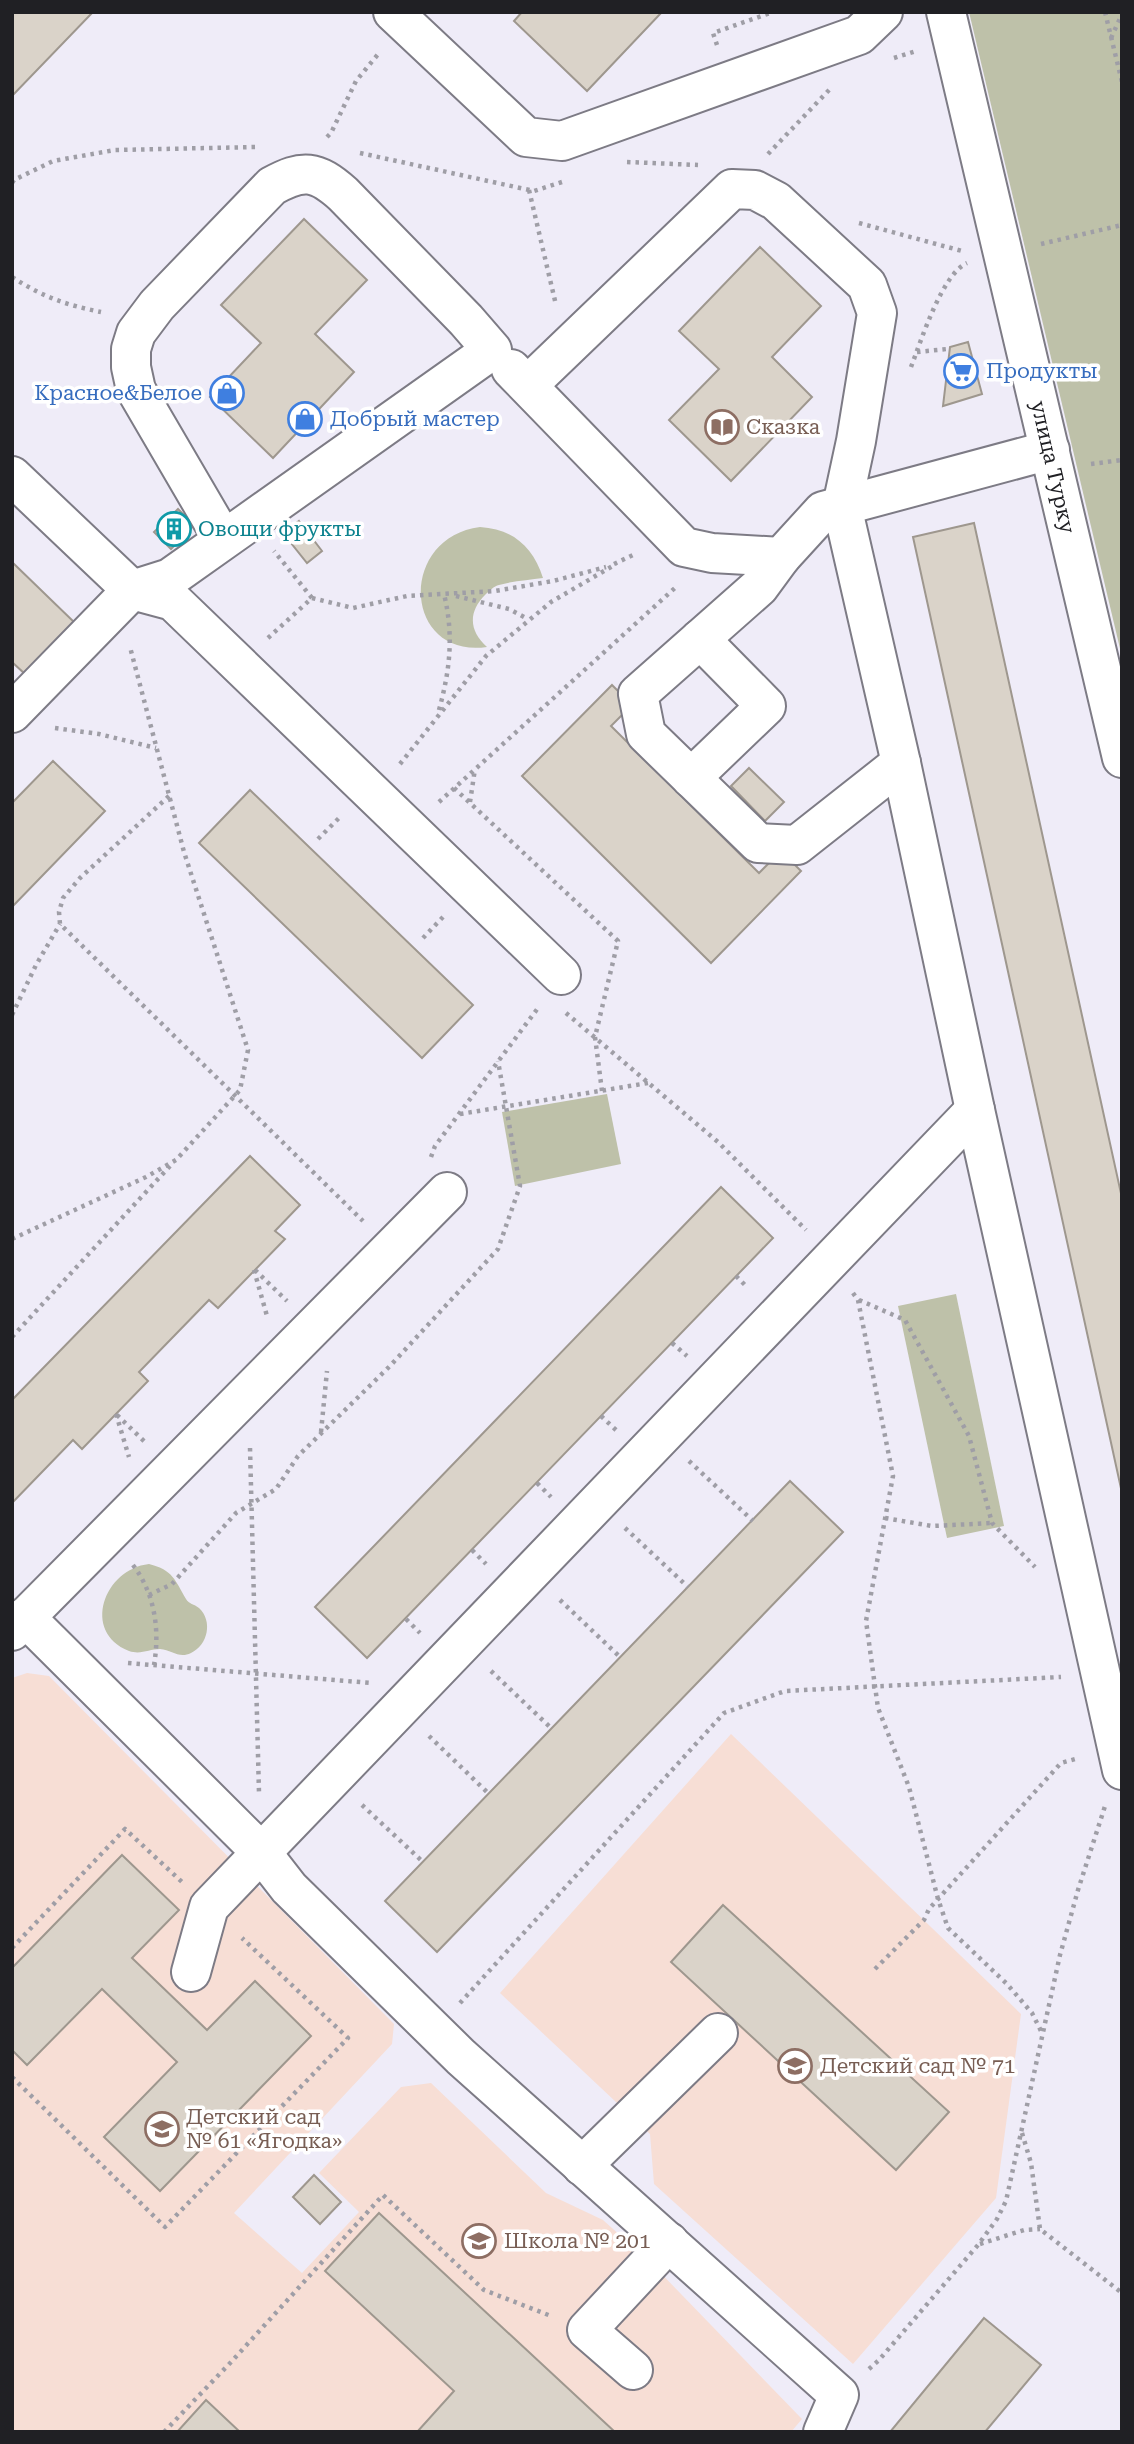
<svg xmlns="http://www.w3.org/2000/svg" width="1134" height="2444" font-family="'Roboto Serif',serif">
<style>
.education{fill:#f7ded5}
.green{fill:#bec1a9}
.building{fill:#dad3c9;stroke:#9e978e;stroke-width:2}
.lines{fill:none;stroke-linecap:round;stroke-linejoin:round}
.minor-casing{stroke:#7d7b85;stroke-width:42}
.path{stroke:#9f9ea6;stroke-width:4.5;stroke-dasharray:3.5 5;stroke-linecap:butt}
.minor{stroke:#fff;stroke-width:38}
.labels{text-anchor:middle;stroke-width:7;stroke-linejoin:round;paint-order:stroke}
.shop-label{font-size:21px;fill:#366cbe;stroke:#fff;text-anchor:start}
.education-label{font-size:21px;fill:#785e54;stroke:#fff;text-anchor:start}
.street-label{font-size:21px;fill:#202024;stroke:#fff}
.culture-label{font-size:21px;fill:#0d838f;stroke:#fff;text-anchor:start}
</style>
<rect width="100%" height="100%" fill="#efecf8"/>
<g class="education">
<polygon points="27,1673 49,1676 394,2024 392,2044 234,2213 302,2273 359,2212 319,2173 401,2087 431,2083 546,2193 603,2220 650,2262 802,2419 791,2432 12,2432 12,1678"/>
<polygon points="731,1734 1021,2014 996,2198 853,2364 654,2184 650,2134 500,1993"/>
</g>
<g class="green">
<polygon points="969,12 1122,12 1122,657"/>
<path d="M480,527C513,529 533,547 543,578C529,580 513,581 499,585C494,586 489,591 485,595C468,612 469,631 487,647C403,659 397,538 480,527Z"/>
<polygon points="607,1094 621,1164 515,1186 502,1112"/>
<polygon points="956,1294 1004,1526 947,1538 898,1306"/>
<path d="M149,1564C173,1570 175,1580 186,1599C189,1604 194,1604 199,1608C213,1621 208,1645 191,1653C179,1659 172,1650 160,1649C149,1649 141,1655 129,1651C81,1632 104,1569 149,1564Z"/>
</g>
<g class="building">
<polygon points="12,12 93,12 12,96"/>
<polygon points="522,12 662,12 587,91 514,21"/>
<polygon points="304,219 367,280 315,334 354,372 273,458 210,397 261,343 221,305"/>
<polygon points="760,247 821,306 772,357 812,397 731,481 669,420 719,369 679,331"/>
<polygon points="968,342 982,394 943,406 950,347"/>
<polygon points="178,509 194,525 171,549 154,532"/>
<polygon points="299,521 322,551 307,563 283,533"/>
<polygon points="974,523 1122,1198 1122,1493 913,537"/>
<polygon points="12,562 75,623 25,674 12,662"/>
<polygon points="612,685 632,705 611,726 759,873 781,851 801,871 711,963 522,776"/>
<polygon points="53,761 105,811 12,907 12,803"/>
<polygon points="749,768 784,802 765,821 731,786"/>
<polygon points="250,790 473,1005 422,1058 199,843"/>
<polygon points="250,1156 300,1205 275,1231 285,1239 218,1308 209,1300 139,1372 148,1381 82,1449 73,1440 12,1503 12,1400"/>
<polygon points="721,1187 773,1238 367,1658 315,1607"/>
<polygon points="790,1481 843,1532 437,1952 385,1901"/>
<polygon points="122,1855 179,1910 132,1958 207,2030 255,1981 311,2036 160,2191 104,2137 177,2062 102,1989 27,2065 12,2050 12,1968"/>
<polygon points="723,1905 949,2112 896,2170 671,1962"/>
<polygon points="314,2175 341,2202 320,2224 293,2197"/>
<polygon points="379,2213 615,2432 417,2432 454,2391 325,2271"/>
<polygon points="984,2318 1041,2365 985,2432 890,2432"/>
<polygon points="206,2400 240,2432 177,2432"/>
</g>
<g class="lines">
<g class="minor-casing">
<g id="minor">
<polyline points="393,12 526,137 562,141 859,35 883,12"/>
<polyline points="946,12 1122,758"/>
<polyline points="511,369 684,547 712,553 781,557 823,511 1050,450"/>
<polyline points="528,385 732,189 755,190 776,201 867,285 877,313 856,441 842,506 901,763 975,1110 1122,1770"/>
<polyline points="12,476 132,590 173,601 561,975"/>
<polyline points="781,557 759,587 638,694 646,734 758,843 797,845 901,763"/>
<path d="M12,713L132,590L170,578L492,350L466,320L343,194C316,170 303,169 272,186L157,305L136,333L131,349V367L136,390L223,539"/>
<polyline points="691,778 766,706 700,639"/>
<polyline points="25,1617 261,1852 289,1888 461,2057 839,2395 823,2432"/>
<polyline points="12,1631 447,1192"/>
<polyline points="191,1972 209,1907 975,1110"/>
<polyline points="582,2166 718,2033"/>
<polyline points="633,2370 587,2330 669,2242"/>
</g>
</g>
<g class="path">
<polyline points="1105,12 1122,82"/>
<polyline points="1111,38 1122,14"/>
<polyline points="717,45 713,33 773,12"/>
<polyline points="894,58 916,51"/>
<polyline points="327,137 331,133 356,81 379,53"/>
<polyline points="360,153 534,191 562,182"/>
<polyline points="768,154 830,89"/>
<polyline points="627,162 698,165"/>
<polyline points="12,183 14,180 53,161 115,150 257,147"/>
<polyline points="529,190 556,305"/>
<polyline points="859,223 962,251"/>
<polyline points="1041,244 1122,225"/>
<path d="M12,277C43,297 66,305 101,312"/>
<polyline points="917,352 947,349"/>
<path d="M911,367C921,341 942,274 967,263"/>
<polyline points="1091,464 1122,460"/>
<polyline points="614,564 635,554"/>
<polyline points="456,596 509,609 528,619"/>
<polyline points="312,598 353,608 407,596 495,591 553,581 606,567"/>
<polyline points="268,638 312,598 274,551"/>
<path d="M439,710C450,670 454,635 444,594"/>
<polyline points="55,728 99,734 156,748"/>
<polyline points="400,764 486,656 551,602 616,564"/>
<polyline points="454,788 618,941 595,1037 602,1091"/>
<polyline points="169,796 80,878 63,898 59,912 60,924 363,1221"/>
<polyline points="12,802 13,803"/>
<polyline points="439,802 676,587"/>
<polyline points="470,802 475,769"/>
<polyline points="318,839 340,817"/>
<polyline points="423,938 443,917"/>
<polyline points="566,1013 718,1142 806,1230"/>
<polyline points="12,1015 36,965 60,924"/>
<polyline points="460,1114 648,1083"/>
<polyline points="431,1157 435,1146 538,1008"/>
<polyline points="12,1239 146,1177 176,1160 240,1090 248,1050 184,852 130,647"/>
<polyline points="254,1270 267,1316"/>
<polyline points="255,1270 287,1301"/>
<polyline points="736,1276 748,1288"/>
<polyline points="853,1293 858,1300 893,1476 866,1621 878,1708 909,1787 938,1899 948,1928 1007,1984 1032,2013 1042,2033"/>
<polyline points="859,1300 905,1320 969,1436 992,1523 1035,1567"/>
<polyline points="12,1337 170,1166"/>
<polyline points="672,1343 687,1356"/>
<polyline points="116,1414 129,1457"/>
<polyline points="117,1415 146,1443"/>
<polyline points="601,1416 616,1430"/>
<polyline points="321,1432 327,1371"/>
<polyline points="250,1448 259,1793"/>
<polyline points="689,1461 753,1521"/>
<polyline points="537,1483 551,1497"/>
<polyline points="885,1518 932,1526 992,1523"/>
<polyline points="625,1528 688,1587"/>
<polyline points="472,1550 486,1564"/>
<path d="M133,1565C155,1594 160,1630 154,1665"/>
<polyline points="149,1595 172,1584 236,1513 276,1489 298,1456 390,1366 498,1249 520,1186 498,1061"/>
<polyline points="560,1600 620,1657"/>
<polyline points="406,1619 420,1633"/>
<polyline points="128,1663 371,1683"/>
<polyline points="491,1671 551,1728"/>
<polyline points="429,1736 489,1794"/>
<polyline points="362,1805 423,1862"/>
<polyline points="12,1948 125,1829 182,1882"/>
<polyline points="875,1969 924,1920 929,1909 1061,1763 1079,1758"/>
<polyline points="460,2003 724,1713 785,1691 1061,1677"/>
<polyline points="12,2077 165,2227 348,2038 242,1938"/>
<polyline points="1022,2133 1031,2163 1040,2229 1122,2293"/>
<polyline points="980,2244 1024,2230 1040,2229"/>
<polyline points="869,2369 879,2360 978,2245 997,2219 1006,2201 1060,1955 1078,1890 1106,1803"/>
<polyline points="164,2432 232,2361 383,2195 484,2290 551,2316"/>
</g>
<use href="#minor" class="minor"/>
</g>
<defs>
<g id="supermarket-ring" transform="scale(1.75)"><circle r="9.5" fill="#fff" stroke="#3f7fe0" stroke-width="1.5"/><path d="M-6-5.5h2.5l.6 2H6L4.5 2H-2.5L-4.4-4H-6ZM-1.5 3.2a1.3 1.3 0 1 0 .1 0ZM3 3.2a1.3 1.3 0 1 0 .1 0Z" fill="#3f7fe0"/></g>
<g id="shop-ring" transform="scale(1.75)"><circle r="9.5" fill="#fff" stroke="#3f7fe0" stroke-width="1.5"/><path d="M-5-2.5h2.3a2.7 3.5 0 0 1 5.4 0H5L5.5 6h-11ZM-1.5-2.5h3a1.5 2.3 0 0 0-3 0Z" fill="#3f7fe0"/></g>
<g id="library-ring" transform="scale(1.75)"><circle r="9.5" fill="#fff" stroke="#8d6e63" stroke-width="1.5"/><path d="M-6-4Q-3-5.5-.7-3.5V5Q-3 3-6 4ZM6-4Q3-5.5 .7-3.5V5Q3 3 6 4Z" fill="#8d6e63"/></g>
<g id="building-ring" transform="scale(1.75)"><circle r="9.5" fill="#fff" stroke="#0f9aa8" stroke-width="1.5"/><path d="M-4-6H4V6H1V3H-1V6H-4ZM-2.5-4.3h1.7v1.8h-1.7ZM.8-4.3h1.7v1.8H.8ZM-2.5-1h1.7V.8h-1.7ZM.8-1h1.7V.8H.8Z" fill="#0f9aa8"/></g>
<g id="school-ring" transform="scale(1.75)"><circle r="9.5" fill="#fff" stroke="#8d6e63" stroke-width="1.5"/><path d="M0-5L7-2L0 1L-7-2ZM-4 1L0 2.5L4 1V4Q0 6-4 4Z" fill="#8d6e63"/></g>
</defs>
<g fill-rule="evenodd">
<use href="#supermarket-ring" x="961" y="371"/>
<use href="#shop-ring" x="227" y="393"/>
<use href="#shop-ring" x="305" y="419"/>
<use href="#library-ring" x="722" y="427"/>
<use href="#building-ring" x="174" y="529"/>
<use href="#school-ring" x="795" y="2066"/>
<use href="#school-ring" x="162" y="2129"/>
<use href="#school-ring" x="479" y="2241"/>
</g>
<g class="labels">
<g class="shop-label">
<text x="986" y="378">Продукты</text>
<text x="202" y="400" text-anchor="end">Красное&amp;Белое</text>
<text x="330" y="426">Добрый мастер</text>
</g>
<g class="education-label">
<text x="746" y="434">Сказка</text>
<text x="820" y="2073">Детский сад № 71</text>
<text x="186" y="2124">Детский сад<tspan x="186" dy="24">№ 61 «Ягодка»</tspan></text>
<text x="504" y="2248">Школа № 201</text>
</g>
<g class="street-label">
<text transform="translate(1053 467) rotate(77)" y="7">улица Турку</text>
</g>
<g class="culture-label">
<text x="198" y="536">Овощи фрукты</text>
</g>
</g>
<rect width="1134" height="2444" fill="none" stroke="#202024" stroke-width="28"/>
</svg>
